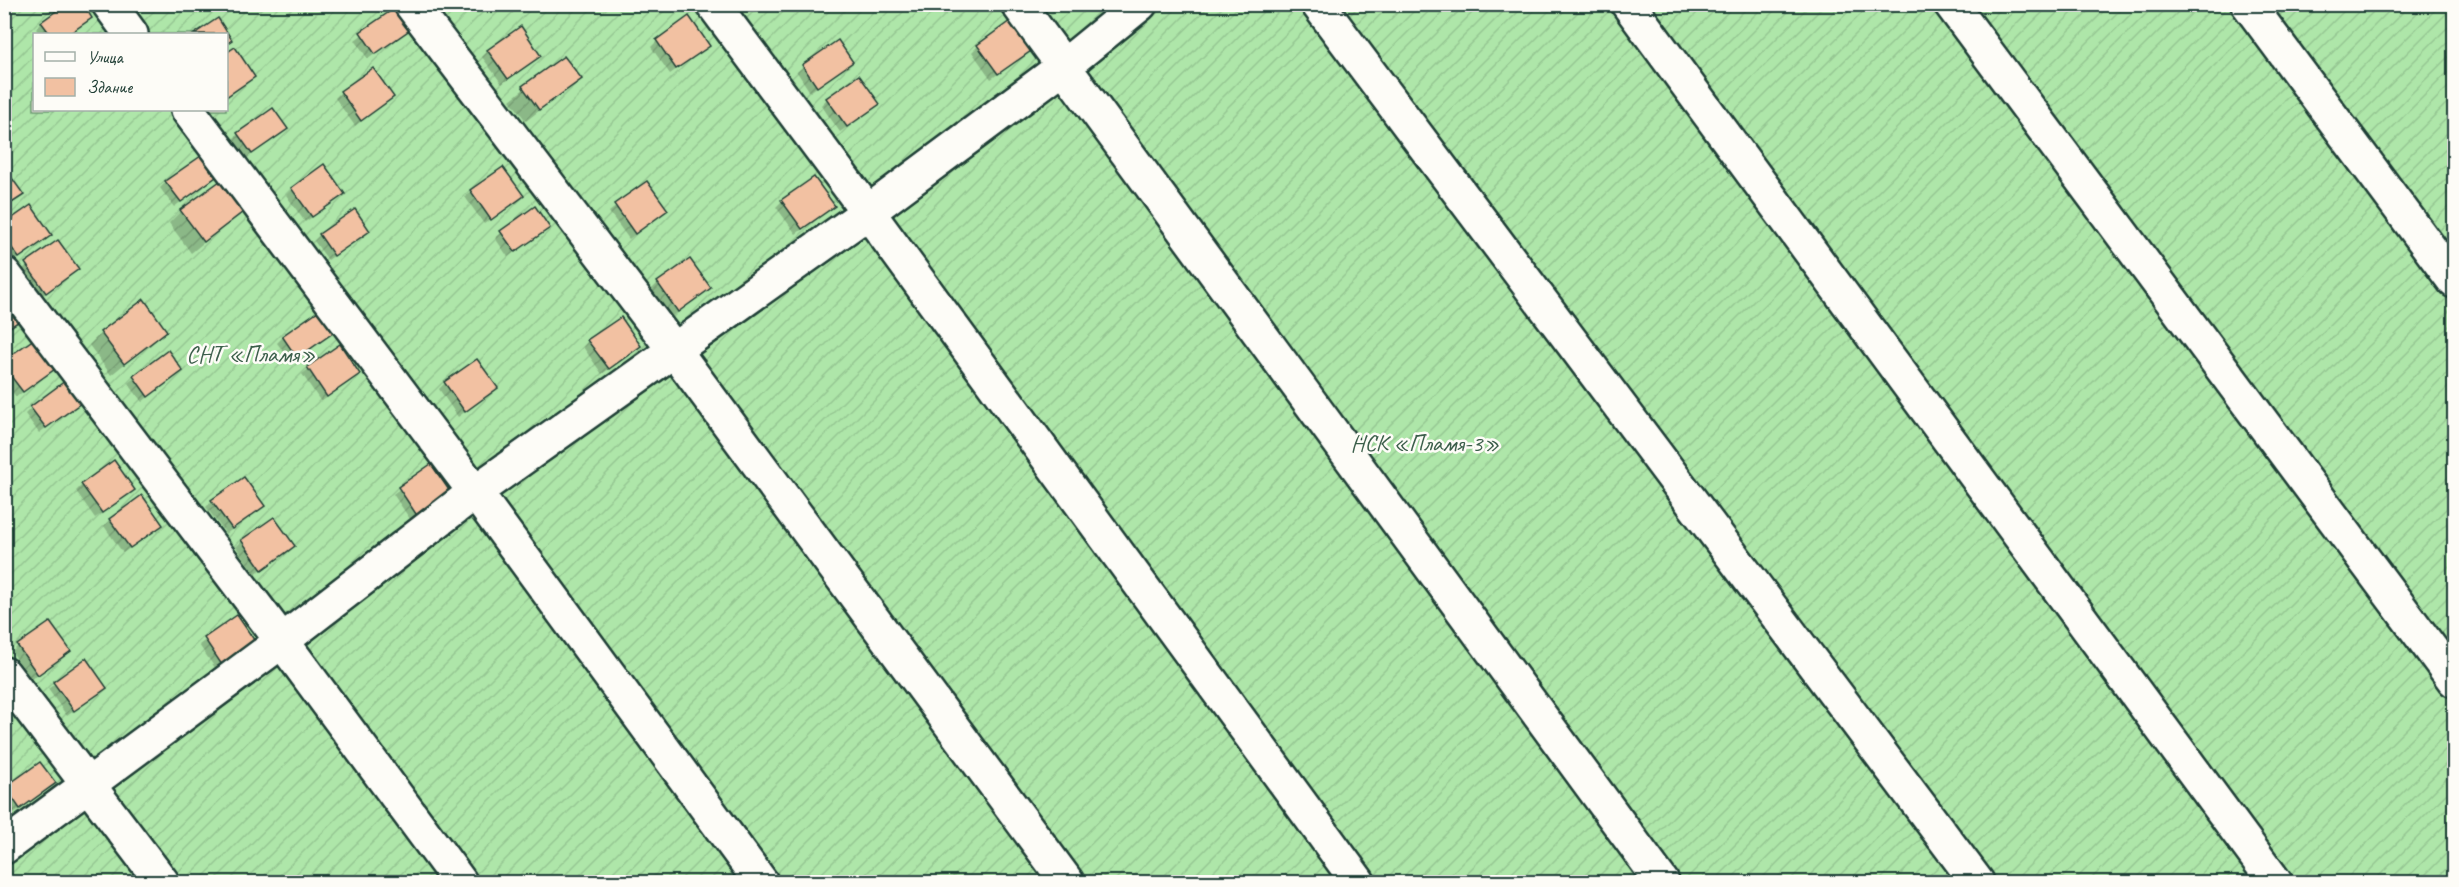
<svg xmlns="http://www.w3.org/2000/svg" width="2459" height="887" font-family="Caveat,sans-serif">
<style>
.garden{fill:url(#garden-furrows);stroke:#66926e;stroke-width:1.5;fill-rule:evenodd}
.shadow{fill:#0003}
.building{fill:#f2c1a2;stroke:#1f3d34;stroke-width:1.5}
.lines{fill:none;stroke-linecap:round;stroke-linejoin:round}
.minor-casing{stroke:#1f3d34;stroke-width:38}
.minor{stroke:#fdfcf7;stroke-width:33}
.labels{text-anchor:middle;stroke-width:5;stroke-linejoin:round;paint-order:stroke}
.park-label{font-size:24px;fill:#3c5f4b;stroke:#fdfcf7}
</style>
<defs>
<pattern id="garden-furrows" width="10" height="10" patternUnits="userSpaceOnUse" patternTransform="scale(1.5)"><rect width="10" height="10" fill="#aee6a9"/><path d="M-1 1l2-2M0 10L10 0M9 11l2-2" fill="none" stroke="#95c692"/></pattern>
</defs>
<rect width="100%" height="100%" fill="#fbf0e6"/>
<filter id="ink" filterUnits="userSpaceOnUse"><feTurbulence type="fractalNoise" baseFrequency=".0167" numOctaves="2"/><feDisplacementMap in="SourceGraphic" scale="12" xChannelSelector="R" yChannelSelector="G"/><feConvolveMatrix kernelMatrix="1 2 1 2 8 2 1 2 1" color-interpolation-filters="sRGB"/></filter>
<g filter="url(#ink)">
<path class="garden" d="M5,5H2454V882H5ZM34,34H226V110H34Z"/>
<g class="shadow">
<polygon points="395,10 409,29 368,59 355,40"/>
<polygon points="90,18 69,34 40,34 36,29 42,23"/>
<polygon points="657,41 708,46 670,74 651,47"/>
<polygon points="978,46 1023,56 991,79 972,52"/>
<polygon points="488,51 539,55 502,84 482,57"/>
<polygon points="563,58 580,79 526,121 510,100"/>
<polygon points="851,62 810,92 797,72 803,67"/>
<polygon points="341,92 392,97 355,126 335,98"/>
<polygon points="827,99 872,109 840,132 821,105"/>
<polygon points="286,129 245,159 232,140 238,134"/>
<polygon points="214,177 174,207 160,188 166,182"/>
<polygon points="647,183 666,210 629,239 609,212"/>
<polygon points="292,189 337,200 305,222 286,195"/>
<polygon points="471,191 522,196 484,224 465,197"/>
<polygon points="782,201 833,206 796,234 776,207"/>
<polygon points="535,208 548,227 508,257 495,238"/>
<polygon points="181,211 241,212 191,253 169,223"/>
<polygon points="4,226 50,235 13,263 4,251"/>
<polygon points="320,235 362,236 328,260 314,241"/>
<polygon points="58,242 77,269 39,298 20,271"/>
<polygon points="658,283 709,288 671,317 652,289"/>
<polygon points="165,331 111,375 89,345 101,333"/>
<polygon points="283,337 325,338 291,362 277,343"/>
<polygon points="588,341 640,346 602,374 583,347"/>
<polygon points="339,346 352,379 321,402 302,374"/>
<polygon points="167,352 181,371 142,402 128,383"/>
<polygon points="4,362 47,374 16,397 4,381"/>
<polygon points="445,383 496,388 458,417 439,389"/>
<polygon points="31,408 73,408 39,433 25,414"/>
<polygon points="430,466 443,499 412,522 393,494"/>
<polygon points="82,485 127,495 95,518 76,491"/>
<polygon points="212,501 263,506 226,534 206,507"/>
<polygon points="110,520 161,525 123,553 104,526"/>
<polygon points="242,541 293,546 255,574 236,547"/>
<polygon points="236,617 255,644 218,672 199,645"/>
<polygon points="18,646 69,651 31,679 12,652"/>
<polygon points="86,660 105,688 67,716 48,689"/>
<polygon points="6,788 48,789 14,814 4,801"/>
</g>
<g class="building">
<polygon points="66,4 83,4 92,18 69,34 50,34 41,22"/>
<polygon points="395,8 411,29 375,54 360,32"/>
<polygon points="689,16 710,46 676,69 656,40"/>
<polygon points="218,18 232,40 226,44 226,34 194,34"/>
<polygon points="1010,21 1031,51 998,74 977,45"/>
<polygon points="521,26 541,56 508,79 487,50"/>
<polygon points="838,40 853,62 817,87 802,65"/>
<polygon points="235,47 255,77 226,97 226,53"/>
<polygon points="564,56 582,79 539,110 522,86"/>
<polygon points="373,68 394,97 361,121 340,91"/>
<polygon points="859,75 880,104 847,127 826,98"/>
<polygon points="273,108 288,129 252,154 237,133"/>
<polygon points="201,156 216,177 181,202 165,181"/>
<polygon points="324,164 345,194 312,217 291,188"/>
<polygon points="4,167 24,195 4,208"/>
<polygon points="503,167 524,196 491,220 470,190"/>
<polygon points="814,177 835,206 802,229 781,200"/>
<polygon points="220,181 243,212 204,242 180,210"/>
<polygon points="647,181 668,210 635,234 614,204"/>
<polygon points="31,205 52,235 19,258 4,237 4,224"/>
<polygon points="535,206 550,228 515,252 500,231"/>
<polygon points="355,209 370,231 334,256 319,234"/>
<polygon points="58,240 79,269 46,293 25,263"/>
<polygon points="690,259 711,288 678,312 657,282"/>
<polygon points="144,299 167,331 124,364 100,332"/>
<polygon points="4,303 18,322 4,331"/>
<polygon points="318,311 333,333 297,358 282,336"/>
<polygon points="621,317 641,346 609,369 587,340"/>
<polygon points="34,339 55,369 23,392 4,367 4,360"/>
<polygon points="340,344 360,374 327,397 307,367"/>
<polygon points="168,350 183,371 148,397 133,376"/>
<polygon points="477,359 498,388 465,412 444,382"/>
<polygon points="65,381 81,403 46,428 30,407"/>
<polygon points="114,460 135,490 102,513 81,484"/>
<polygon points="431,464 451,493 418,517 398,487"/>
<polygon points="244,477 265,506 232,529 211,500"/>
<polygon points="142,495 163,525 130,548 109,519"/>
<polygon points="274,517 295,546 262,570 241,540"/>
<polygon points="237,615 257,644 224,668 204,638"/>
<polygon points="50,622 71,651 38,675 17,645"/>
<polygon points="86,658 107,688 74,711 53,682"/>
<polygon points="40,762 56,783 20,809 5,787"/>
</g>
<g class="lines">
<g class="minor-casing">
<g id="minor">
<polyline points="109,4 131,34"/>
<polyline points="411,4 675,351 1067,882"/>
<polyline points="713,4 868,212 1358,882"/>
<polyline points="1018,4 1662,882"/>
<polyline points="1318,4 1977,882"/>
<polyline points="1628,4 2275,882"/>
<polyline points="1951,4 2454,680"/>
<polyline points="2248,4 2454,281"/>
<polyline points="188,110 475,492 761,882"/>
<polyline points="4,274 282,641 460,882"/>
<polyline points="4,674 162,882"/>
<polyline points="4,847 282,641 475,492 868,212 1064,66 1140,4"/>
</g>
</g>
<use href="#minor" class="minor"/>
</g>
</g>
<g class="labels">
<g class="park-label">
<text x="251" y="362">СНТ «Пламя»</text>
<text x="1425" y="451">НСК «Пламя-3»</text>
</g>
</g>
<rect width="2459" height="887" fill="none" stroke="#fdfcf7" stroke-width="24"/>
<rect x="12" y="12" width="2435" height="863" fill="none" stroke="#1f3d34" stroke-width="2" filter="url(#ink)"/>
<rect x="33" y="33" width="195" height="78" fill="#fdfcf7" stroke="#a4b0a9" stroke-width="1.5"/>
<rect x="45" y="52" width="30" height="9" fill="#fdfcf7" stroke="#a4b0a9" stroke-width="1.5"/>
<text x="87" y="63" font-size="18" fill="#1f3d34">Улица</text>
<rect x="45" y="78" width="30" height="18" fill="#f2c1a2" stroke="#a4b0a9" stroke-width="1.5"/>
<text x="87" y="93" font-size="18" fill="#1f3d34">Здание</text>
</svg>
